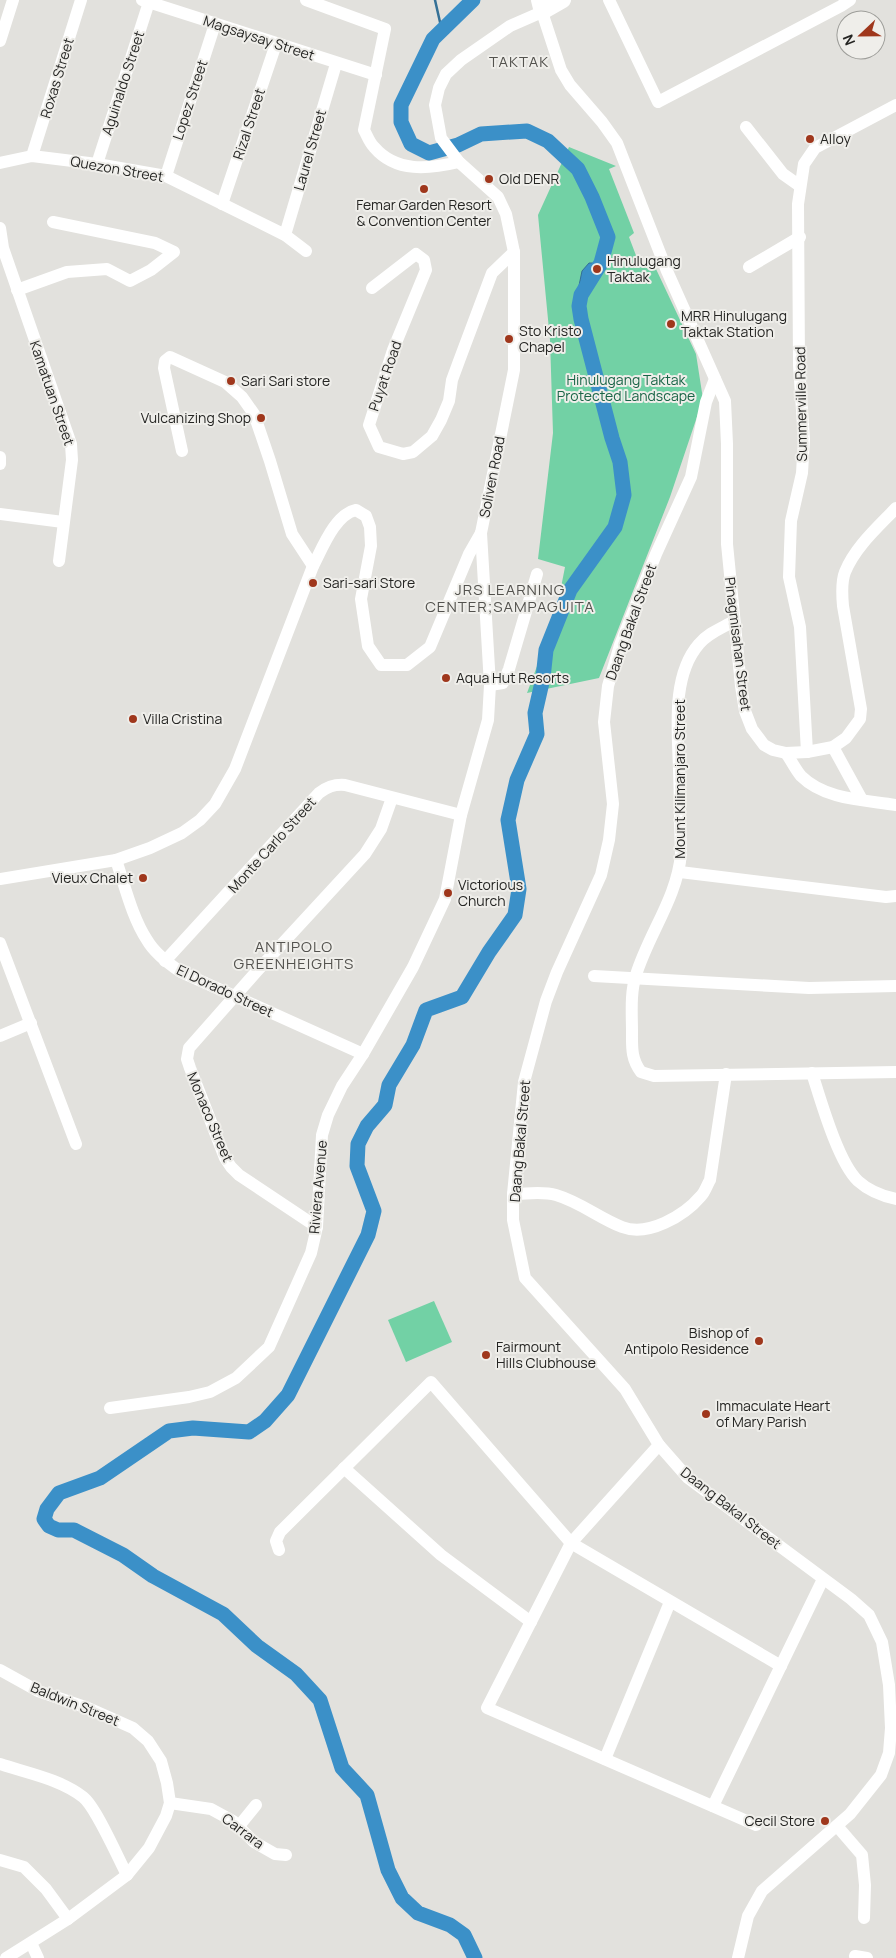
<svg xmlns="http://www.w3.org/2000/svg" width="896" height="1958" font-family="Manrope,sans-serif">
<style>
.green{fill:#72d1a5}
.water{fill:#3b90c8;stroke:#347096}
.lines{fill:none;stroke-linecap:round;stroke-linejoin:round}
.stream{stroke:#347096;stroke-width:2.5}
.river{stroke:#3b90c8;stroke-width:15}
.minor{stroke:#fff;stroke-width:12}
.major{stroke:#fff;stroke-width:16}
.poi-dot{fill:#9f371c;stroke:#efeeea;stroke-width:2}
.labels{text-anchor:middle;stroke-width:4;stroke-linejoin:round;paint-order:stroke}
.street-label{font-size:14px;fill:#252523;stroke:#efeeea}
.poi-label{font-size:14px;fill:#252523;stroke:#efeeea;text-anchor:start}
.park-label{font-size:14px;fill:#196547;stroke:#efeeea}
.neighbourhood-label{font-size:15px;letter-spacing:1px;fill:#53524e;stroke:#efeeea}
</style>
<rect width="100%" height="100%" fill="#e2e1dd"/>
<g class="green">
<polygon points="569,147 616,166 609,169 634,233 629,237 640,266 656,269 696,354 703,399 670,497 599,678 527,693 555,618 565,567 538,559 553,433 550,340 538,215"/>
<polygon points="434,1301 452,1342 406,1362 388,1320"/>
</g>
<polygon class="water" points="589,263 601,263 606,268 585,295 581,319 575,305 582,271"/>
<g class="lines">
<polyline class="stream" points="435,0 442,31"/>
<polyline class="river" points="473,0 433,39 401,105 401,122 411,144 429,153 458,145 481,134 527,131 548,141 578,169 592,197 608,237 601,263 581,295 579,306 581,319 612,438 620,462 624,495 615,527 570,590 546,650 543,678 535,713 537,734 517,780 508,820 519,889 515,915 489,952 462,997 426,1010 413,1045 389,1085 385,1105 367,1126 358,1144 357,1166 374,1211 368,1235 288,1395 265,1421 249,1432 193,1428 169,1431 100,1478 59,1493 47,1509 44,1519 49,1526 58,1530 74,1530 123,1555 153,1576 223,1614 257,1646 296,1674 320,1700 342,1768 367,1795 388,1870 402,1898 418,1913 450,1925 464,1935 475,1958"/>
<g class="minor">
<polyline points="142,0 376,75"/>
<path d="M306,0L385,29L364,130C367,135 369,142 374,147C396,173 429,169 459,162"/>
<polyline points="609,0 658,102 841,6 850,0"/>
<polyline points="0,41 13,0"/>
<polyline points="746,127 783,174 800,186"/>
<polyline points="32,156 81,0"/>
<polyline points="0,163 32,156 97,164 166,176 285,235 306,251"/>
<polyline points="97,164 149,2"/>
<polyline points="166,176 215,24"/>
<polyline points="222,204 276,44"/>
<polyline points="0,228 3,248 71,444 72,460 59,561"/>
<polyline points="285,235 336,64"/>
<polyline points="749,267 800,237"/>
<polyline points="372,288 416,254 424,260 426,270 393,350 369,425 379,447 403,454 413,452 432,436 441,420 449,401 452,380 459,361 492,273 514,252"/>
<polyline points="17,290 67,272 107,269 130,281 151,270 174,252 155,243 53,222"/>
<polyline points="715,379 706,402 691,477 656,554 620,645 608,686 604,722 613,804 609,840 601,875 557,972 546,1001 524,1082 513,1194 513,1220 525,1278 625,1389 659,1445 688,1478 851,1599 869,1615 882,1642 889,1685 891,1728 889,1753 881,1775 850,1814 762,1891 748,1916 738,1958"/>
<polyline points="182,451 164,368 165,361 170,357 225,382 242,397 254,414 270,461 292,534 313,566"/>
<polyline points="0,457 0,464"/>
<polyline points="0,514 63,522"/>
<path d="M734,621C722,628 708,633 699,644C671,676 678,731 679,770C680,798 680,826 681,854C677,898 649,933 636,975C630,993 632,1014 632,1032C632,1047 631,1059 641,1072L654,1076L896,1072"/>
<polyline points="490,685 503,683 509,669 537,574"/>
<polyline points="833,747 862,800"/>
<polyline points="807,752 800,627 789,577 791,521 802,473 804,440 799,365 798,204 804,164 815,148 896,105"/>
<path d="M786,753C791,760 795,769 801,776C825,800 865,800 896,805"/>
<path d="M116,860C125,886 132,917 147,940C155,954 169,964 181,972L363,1054"/>
<polyline points="680,872 886,897 896,896"/>
<path d="M0,879L116,860L150,848L182,833L200,820L215,804L235,769L313,566C322,549 335,514 356,510L366,516L370,527L371,546L361,599L368,646L381,665H407L430,647L469,554L481,533"/>
<polyline points="0,943 76,1144"/>
<path d="M165,961L319,793C327,787 334,784 345,785L461,815"/>
<polyline points="594,976 809,988 896,986"/>
<polyline points="0,1036 31,1023"/>
<path d="M812,1073C821,1101 838,1162 858,1181C869,1191 882,1196 896,1199"/>
<path d="M513,1194C527,1194 542,1191 556,1195C580,1202 599,1218 622,1227C648,1237 684,1216 701,1196C705,1192 707,1185 710,1180L726,1074"/>
<polyline points="317,1227 239,1175 231,1167 225,1158 190,1068 187,1059 189,1048 257,971 365,854 381,829 392,798"/>
<path d="M110,1408L189,1397L210,1392L236,1378L269,1347L311,1253L317,1227L322,1135L328,1115L342,1086L363,1054L413,967L445,899L461,815L488,720L490,685L481,533L514,370V252L506,214L498,197L459,162L441,138L435,105L439,88L446,74L461,60L510,26L542,12L561,70L570,85L602,122L617,143L667,271L725,401L727,444V544L741,686L745,711L752,729L764,745L773,750L786,753L807,752L833,747L846,738L860,719L861,709L843,606C842,595 841,582 845,572C855,547 878,527 896,508"/>
<polyline points="659,1445 571,1543 487,1708 756,1825"/>
<polyline points="344,1468 441,1555 531,1622"/>
<polyline points="279,1550 276,1541 280,1532 431,1382 571,1543 781,1666"/>
<polyline points="0,1670 38,1691 88,1708 133,1728 148,1741 161,1761 167,1783 170,1803 166,1816 149,1848 127,1875 68,1919 6,1958"/>
<polyline points="605,1759 670,1602"/>
<path d="M0,1764C27,1773 60,1779 83,1797C96,1807 118,1858 127,1875"/>
<polyline points="170,1803 211,1809 233,1821 254,1842 275,1854 286,1855"/>
<polyline points="713,1806 823,1579"/>
<polyline points="239,1826 256,1805"/>
<polyline points="837,1826 862,1855 865,1885 864,1918"/>
<polyline points="0,1860 24,1867 46,1889 68,1919"/>
<polyline points="31,1943 38,1958"/>
<polyline points="855,1956 867,1958"/>
</g>
<polyline class="major" points="539,0 542,12 563,0"/>
</g>
<g class="poi-dot">
<circle cx="810" cy="139" r="5"/>
<circle cx="489" cy="179" r="5"/>
<circle cx="424" cy="189" r="5"/>
<circle cx="597" cy="269" r="5"/>
<circle cx="671" cy="324" r="5"/>
<circle cx="509" cy="339" r="5"/>
<circle cx="231" cy="381" r="5"/>
<circle cx="261" cy="418" r="5"/>
<circle cx="313" cy="583" r="5"/>
<circle cx="446" cy="678" r="5"/>
<circle cx="133" cy="719" r="5"/>
<circle cx="143" cy="878" r="5"/>
<circle cx="448" cy="893" r="5"/>
<circle cx="759" cy="1341" r="5"/>
<circle cx="486" cy="1355" r="5"/>
<circle cx="706" cy="1414" r="5"/>
<circle cx="825" cy="1821" r="5"/>
</g>
<g class="labels">
<g class="street-label">
<text transform="translate(259 38) rotate(18)" y="5">Magsaysay Street</text>
<text transform="translate(57 78) rotate(-73)" y="5">Roxas Street</text>
<text transform="translate(123 83) rotate(-72)" y="5">Aguinaldo Street</text>
<text transform="translate(190 100) rotate(-72)" y="5">Lopez Street</text>
<text transform="translate(249 124) rotate(-72)" y="5">Rizal Street</text>
<text transform="translate(310 150) rotate(-74)" y="5">Laurel Street</text>
<text transform="translate(117 169) rotate(10)" y="5">Quezon Street</text>
<text transform="translate(385 376) rotate(-71)" y="5">Puyat Road</text>
<text transform="translate(52 393) rotate(71)" y="5">Kamatuan Street</text>
<text transform="translate(801 404) rotate(-91)" y="5">Summerville Road</text>
<text transform="translate(492 477) rotate(-79)" y="5">Soliven Road</text>
<text transform="translate(631 622) rotate(-70)" y="5">Daang Bakal Street</text>
<text transform="translate(738 644) rotate(83)" y="5">Pinagmisahan Street</text>
<text transform="translate(680 779) rotate(-90)" y="5">Mount Kilimanjaro Street</text>
<text transform="translate(272 845) rotate(-48)" y="5">Monte Carlo Street</text>
<text transform="translate(225 991) rotate(25)" y="5">El Dorado Street</text>
<text transform="translate(210 1117) rotate(67)" y="5">Monaco Street</text>
<text transform="translate(520 1141) rotate(-85)" y="5">Daang Bakal Street</text>
<text transform="translate(318 1187) rotate(-85)" y="5">Riviera Avenue</text>
<text transform="translate(731 1508) rotate(38)" y="5">Daang Bakal Street</text>
<text transform="translate(75 1704) rotate(22)" y="5">Baldwin Street</text>
<text transform="translate(243 1831) rotate(37)" y="5">Carrara</text>
</g>
<g class="poi-label">
<text x="820" y="144">Alloy</text>
<text x="499" y="184">Old DENR</text>
<text x="424" y="210" text-anchor="middle">Femar Garden Resort<tspan x="424" dy="16">&amp; Convention Center</tspan></text>
<text x="607" y="266">Hinulugang<tspan x="607" dy="16">Taktak</tspan></text>
<text x="681" y="321">MRR Hinulugang<tspan x="681" dy="16">Taktak Station</tspan></text>
<text x="519" y="336">Sto Kristo<tspan x="519" dy="16">Chapel</tspan></text>
<text x="241" y="386">Sari Sari store</text>
<text x="251" y="423" text-anchor="end">Vulcanizing Shop</text>
<text x="323" y="588">Sari-sari Store</text>
<text x="456" y="683">Aqua Hut Resorts</text>
<text x="143" y="724">Villa Cristina</text>
<text x="133" y="883" text-anchor="end">Vieux Chalet</text>
<text x="458" y="890">Victorious<tspan x="458" dy="16">Church</tspan></text>
<text x="749" y="1338" text-anchor="end">Bishop of<tspan x="749" dy="16">Antipolo Residence</tspan></text>
<text x="496" y="1352">Fairmount<tspan x="496" dy="16">Hills Clubhouse</tspan></text>
<text x="716" y="1411">Immaculate Heart<tspan x="716" dy="16">of Mary Parish</tspan></text>
<text x="815" y="1826" text-anchor="end">Cecil Store</text>
</g>
<g class="park-label">
<text x="626" y="385">Hinulugang Taktak<tspan x="626" dy="16">Protected Landscape</tspan></text>
</g>
<g class="neighbourhood-label">
<text x="519" y="67">TAKTAK</text>
<text x="510" y="595">JRS LEARNING<tspan x="510" dy="17">CENTER;SAMPAGUITA</tspan></text>
<text x="294" y="952">ANTIPOLO<tspan x="294" dy="17">GREENHEIGHTS</tspan></text>
</g>
</g>
<g transform="translate(861 35) rotate(248)"><circle r="24" fill="#efeeea" stroke="#9e9e9a"/>
<path d="M0-4L9 19L0 12L-9 19Z" fill="#9f371c"/>
<text y="-8" font-size="14" font-weight="bold" text-anchor="middle" fill="#252523">N</text>
</g>
</svg>
